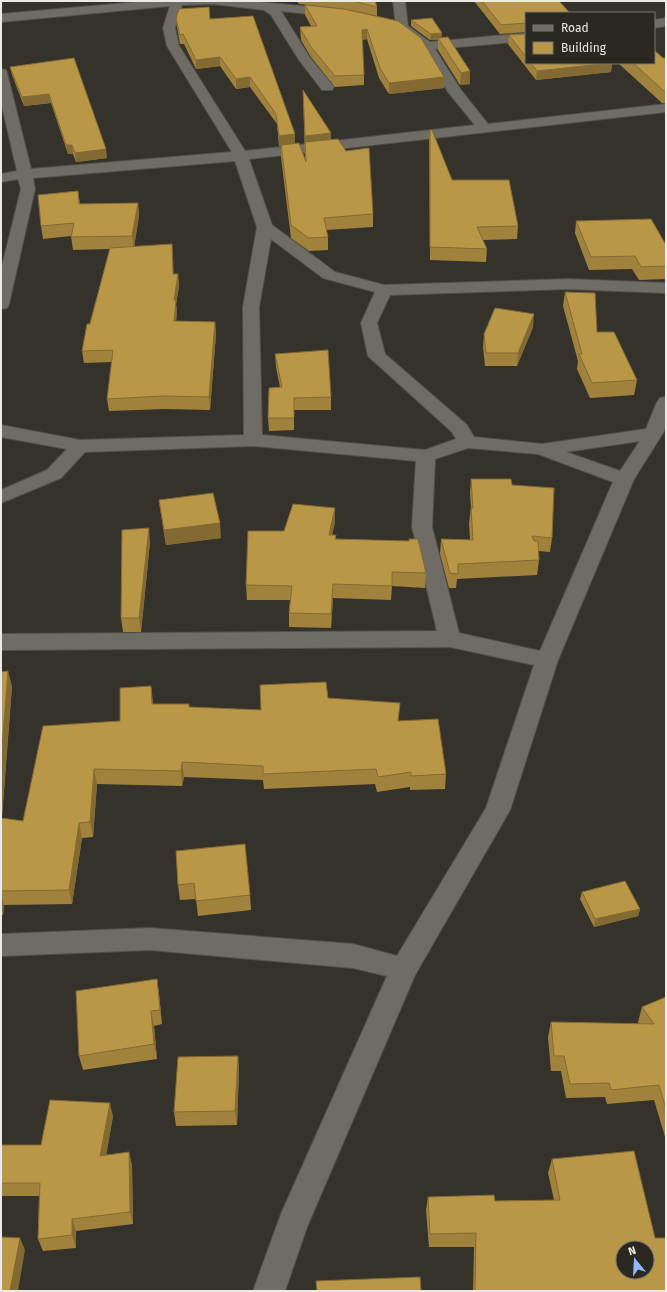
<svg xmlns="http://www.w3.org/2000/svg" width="667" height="1292" font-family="'Fira Sans',sans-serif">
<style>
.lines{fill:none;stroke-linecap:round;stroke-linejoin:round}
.street-casing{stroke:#53504b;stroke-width:2}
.street{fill:#6f6c65;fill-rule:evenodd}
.wall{fill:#a0823d}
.shaded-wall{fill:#826a32}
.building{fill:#ba9747;stroke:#826a32;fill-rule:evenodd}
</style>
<rect width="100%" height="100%" fill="#35322c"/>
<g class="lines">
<g class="street-casing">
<g id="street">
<path d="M149,1H250L334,9L338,10L340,13L338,16L334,17L281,11L310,58L334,87L332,90H322L299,60L271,15L264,10L213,4L182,5L175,28L179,46L245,151L475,125L448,92L422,48L396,27L393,1H405L408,26L430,42L526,33V41L435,49L461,90L488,124L666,104V112L249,159L272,225L335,272L384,285L568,279L666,283V293L568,289L390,295L377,323L385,354L467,425L474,437L542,444L646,429L657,402L660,398L666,397V426L663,433L634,479L558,660L510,810L415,975L307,1227L285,1291H253L281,1214L387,976L353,968L150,950L1,956V934L150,928L353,944L397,956L486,808L534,665L450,647L1,650V634L437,631L412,527L416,461L253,446L85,452L61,478L1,503V490L47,470L67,449L1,437V425L80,440L244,435L243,307L257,227L235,161L33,178L35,189L9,304L7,308L1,309V270L21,189L18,179L1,182V174L17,171L1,102V69L6,70L7,73L31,169L232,152L167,46L163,28L170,6L1,22V14ZM271,239L323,278L375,292L361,323L368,356L452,432L456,439L425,450L262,435L259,307ZM640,441L620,471L566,452ZM468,448L538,454L613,482L540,651L459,633L432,527L435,459Z"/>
<polygon points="666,18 666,26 654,28 654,20"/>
</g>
</g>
<use href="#street" class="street"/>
</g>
<g class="wall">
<polygon points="297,1 375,1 377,7 377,16 344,9 299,4"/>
<polygon points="474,1 559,1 526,13 526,32 500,34"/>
<polygon points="305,5 344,9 444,77 444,88 389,94 379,78 367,39 362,40 364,75 364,85 335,87 311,57 301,40 300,27 311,26 305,15"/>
<polygon points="253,16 295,143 305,161 303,90 331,133 331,139 373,214 373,227 326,230 328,237 328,250 309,251 291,238 281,157 281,145 279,146 277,124 250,87 236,89 220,66 196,69 184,44 180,44 177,27 176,18 210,19"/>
<polygon points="411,20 442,33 441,37 470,71 470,84 460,85 438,50 438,40 430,40 411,26"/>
<polygon points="526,34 526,63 612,63 611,72 536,80 508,44 509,35"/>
<polygon points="74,58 107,158 76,162 73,154 68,154 51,103 24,106 12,75 10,67"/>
<polygon points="663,58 666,58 666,103 662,103 618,63 654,63"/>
<polygon points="430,130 452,180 518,226 517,239 483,240 487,249 486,262 430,260 429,143"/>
<polygon points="78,191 80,204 138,203 139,216 134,246 173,256 173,274 178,274 179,286 176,304 177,312 176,321 215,322 216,334 210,410 164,409 109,411 107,399 112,362 84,363 82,351 110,249 73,250 71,236 43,239 41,226"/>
<polygon points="576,221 666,245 666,279 639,280 632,269 589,270 575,233"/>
<polygon points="565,292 597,332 637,380 634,395 590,398 577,369 578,361 563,306"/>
<polygon points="533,327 517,366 485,366 483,347 484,334"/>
<polygon points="275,354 331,397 331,410 294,410 294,430 269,431 268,418 280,387 276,367"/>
<polygon points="471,479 512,485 552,538 550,552 538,551 539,560 537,575 457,579 456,588 449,588 440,554 441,539 470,540 469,523 471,508 470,493"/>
<polygon points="159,500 221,538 166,545 161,515"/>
<polygon points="335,522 332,535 336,535 336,539 426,573 425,588 392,586 391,600 333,598 331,628 289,627 289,613 290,600 247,600 246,585 284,531"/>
<polygon points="150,542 141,632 123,632 121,618"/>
<polygon points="1,672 12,686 2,818 23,821 120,721 153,701 153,704 189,707 261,710 328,698 399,721 446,774 445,789 410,790 410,787 377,792 375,784 264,789 263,780 184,777 182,786 97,784 93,837 82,838 72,904 4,905 3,915 1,915"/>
<polygon points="176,851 250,895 251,910 198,916 196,899 180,900 178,885"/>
<polygon points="582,892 640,909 638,916 594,927 580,899"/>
<polygon points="157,979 159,994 162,1024 154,1026 157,1059 83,1070 79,1056"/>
<polygon points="666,997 666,1140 654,1100 607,1104 605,1097 566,1098 561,1071 551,1071 548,1037 551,1022 639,1024 638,1022 642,1007"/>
<polygon points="238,1056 239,1071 237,1125 176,1126 174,1112"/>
<polygon points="113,1116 106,1155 129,1152 132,1166 133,1224 76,1231 76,1248 43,1251 38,1239 39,1196 1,1196 1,1145 41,1145"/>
<polygon points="552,1159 655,1238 666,1291 473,1291 474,1247 429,1247 426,1210 428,1197 495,1201 554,1200 548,1173"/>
</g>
<g class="shaded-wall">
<polygon points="367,29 367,39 362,40 362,30"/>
<polygon points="442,33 441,39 438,38 438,40 430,40 431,34"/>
<polygon points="220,57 220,66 196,69 196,60"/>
<polygon points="612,63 611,72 536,80 537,71"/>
<polygon points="470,71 470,84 460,85 461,73"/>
<polygon points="250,77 250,87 236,89 236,79"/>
<polygon points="444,77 444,88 389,94 389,83"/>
<polygon points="49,94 51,103 24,106 22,97"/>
<polygon points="331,133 331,140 305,143 305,136"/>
<polygon points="295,134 295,144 279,146 279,136"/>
<polygon points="66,145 72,145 73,154 68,154"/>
<polygon points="106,149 107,158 76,162 75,153"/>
<polygon points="138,203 139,216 134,249 132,236"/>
<polygon points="172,244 173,256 174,286 173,274"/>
<polygon points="178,274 179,286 176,304 177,312 175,333 174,321 174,300"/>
<polygon points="534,314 533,327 517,366 518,353"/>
<polygon points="215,322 216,334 210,410 209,397"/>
<polygon points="335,508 335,522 329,549 329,535"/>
<polygon points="220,523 221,538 166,545 164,530"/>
<polygon points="149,528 150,542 141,632 139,618"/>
<polygon points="333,584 333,598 331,628 331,614"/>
<polygon points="8,671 12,686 1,826 1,761"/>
<polygon points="151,686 153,701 154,719 152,704"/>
<polygon points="182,762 184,777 182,786 181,771"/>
<polygon points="94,769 97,784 93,837 90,822"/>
<polygon points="79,823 82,838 72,904 69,890"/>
<polygon points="1,896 4,905 3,915 1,908"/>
<polygon points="640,909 638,916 594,927 595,919"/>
<polygon points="157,979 159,994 162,1024 160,1010"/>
<polygon points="151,1011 154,1026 157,1059 154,1044"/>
<polygon points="238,1056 239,1071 237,1125 235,1111"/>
<polygon points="110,1103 113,1116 104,1169 100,1156"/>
<polygon points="129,1152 132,1166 133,1224 130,1212"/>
<polygon points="72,1219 76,1231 76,1248 72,1235"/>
<polygon points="20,1238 25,1250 18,1291 10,1291"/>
</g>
<g class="building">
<polygon points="353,1 375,1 377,7"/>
<polygon points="482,1 559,1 570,13 526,13 526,23 501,25"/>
<polygon points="305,5 344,9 398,21 421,38 444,77 389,83 380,68 367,29 362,30 364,75 335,76 311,47 301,30 300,27 317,26"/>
<polygon points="209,7 210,19 253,16 295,134 279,136 276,114 250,77 236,79 220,57 196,60 183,34 180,35 176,18 179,9"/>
<polygon points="432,18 442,33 431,34 411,20"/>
<polygon points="526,34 526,57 509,35"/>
<polygon points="448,37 470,71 461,73 438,38"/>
<polygon points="654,50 663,58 666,58 666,91 664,91 633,63 654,63"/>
<polygon points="74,58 106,149 75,153 72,145 66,145 49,94 22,97 10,67"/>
<polygon points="531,63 611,63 537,71"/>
<polygon points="303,90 331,133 305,136"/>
<polygon points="430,130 432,130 452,180 509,180 518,226 477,227 487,249 430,247"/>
<polygon points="338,139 346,151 369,148 373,214 324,218 328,237 309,238 291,225 281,145 299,143 306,162 305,142"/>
<polygon points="78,191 79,204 138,203 132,236 71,237 74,223 41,226 38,195"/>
<polygon points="651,219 666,245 666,266 641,267 635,256 591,257 576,221"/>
<polygon points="172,244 173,274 178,274 174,300 176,300 174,321 215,322 209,397 163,396 107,399 113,350 82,351 87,324 90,324 110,248"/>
<polygon points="565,292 595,293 597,332 614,332 637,380 592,383 579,354 582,354"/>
<polygon points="495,308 534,314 518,353 486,353 484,334"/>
<polygon points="328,350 331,397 294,398 294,418 268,418 269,388 282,387 275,354"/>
<polygon points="471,479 511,479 512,485 554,488 552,538 532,536 534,541 538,541 539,560 458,564 458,574 450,573 441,539 473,540 471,508 473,508"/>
<polygon points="213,493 220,523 164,530 159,500"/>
<polygon points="293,504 335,508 329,535 336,535 335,539 409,541 409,539 418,539 426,573 392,572 392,586 333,584 331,614 289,613 292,586 246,585 248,531 284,531"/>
<polygon points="149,528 139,618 121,618 122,530"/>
<polygon points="8,671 1,761 1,672"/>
<polygon points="326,682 328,698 400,703 398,721 438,719 446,774 411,776 411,772 378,777 376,769 263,774 263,766 182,762 181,771 94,769 90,822 79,823 69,890 1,891 1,818 23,821 43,726 120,721 120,688 151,686 152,704 189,704 189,707 261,710 260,685"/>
<polygon points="245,844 250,895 196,901 194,883 178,885 176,851"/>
<polygon points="625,881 640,909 595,919 582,892"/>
<polygon points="157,979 160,1010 151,1011 154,1044 79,1056 76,991"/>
<polygon points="666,997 666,1109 659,1085 611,1090 609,1083 570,1084 564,1056 554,1056 551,1022 654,1024 642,1007"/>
<polygon points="238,1056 235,1111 174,1112 178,1057"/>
<polygon points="50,1100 110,1103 100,1156 129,1152 130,1212 72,1219 72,1235 38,1239 40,1183 1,1183 1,1145 41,1145"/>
<path d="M634,1151L655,1238H666V1291H475L476,1233L430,1234L428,1197L494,1195L495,1201L560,1200L552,1159ZM623,1248H647V1272H623Z"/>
<polygon points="1,1237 20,1238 10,1291 1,1291"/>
<polygon points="420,1277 421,1291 317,1291 316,1281"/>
</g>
<rect width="667" height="1292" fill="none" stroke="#eceae6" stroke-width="4"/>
<rect x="525" y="12" width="130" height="52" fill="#2b2822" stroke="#787670"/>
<rect x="533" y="25" width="20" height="6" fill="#6f6c65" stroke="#787670"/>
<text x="561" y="32" font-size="12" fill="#eceae6">Road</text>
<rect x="533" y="42" width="20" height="12" fill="#ba9747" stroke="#787670"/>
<text x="561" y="52" font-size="12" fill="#eceae6">Building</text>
<g transform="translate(635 1260) rotate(342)"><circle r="19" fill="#2b2822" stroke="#787670"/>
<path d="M0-3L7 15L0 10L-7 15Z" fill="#90b8fd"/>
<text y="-6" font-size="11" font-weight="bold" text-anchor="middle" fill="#eceae6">N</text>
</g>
</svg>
